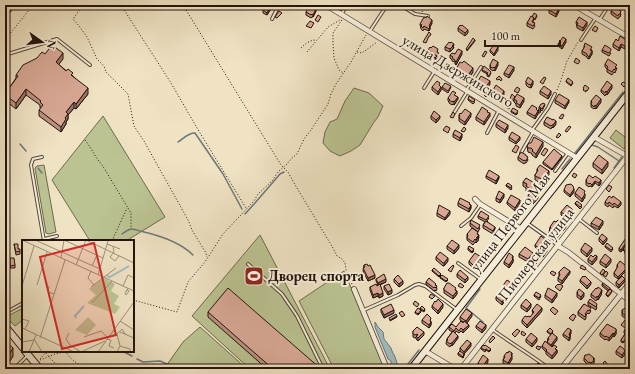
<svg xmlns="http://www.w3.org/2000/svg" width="635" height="374" font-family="'EB Garamond',serif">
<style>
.green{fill:#bbc392;stroke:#6e6a4e}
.water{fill:#9fbbbf;stroke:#6d7777}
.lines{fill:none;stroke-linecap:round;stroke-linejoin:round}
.stream{stroke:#6d7777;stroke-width:1.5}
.lane-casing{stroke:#554639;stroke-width:4}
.street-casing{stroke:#554639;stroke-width:6}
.secondary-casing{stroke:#22120b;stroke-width:8}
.path{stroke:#22120b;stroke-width:1;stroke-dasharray:1 2;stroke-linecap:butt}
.lane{stroke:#f5edd9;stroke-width:2}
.street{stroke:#f5edd9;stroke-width:4.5}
.secondary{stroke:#f5edd9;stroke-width:6}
.wall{fill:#bb9181;stroke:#22120b}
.shaded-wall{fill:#987669;stroke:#22120b}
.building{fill:#d9a996;stroke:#22120b}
.labels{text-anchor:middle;stroke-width:4;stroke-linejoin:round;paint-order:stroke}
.street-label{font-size:15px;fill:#22120b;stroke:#f5edd9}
.poi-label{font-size:15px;font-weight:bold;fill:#22120b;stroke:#f5edd9;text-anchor:start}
.inset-river{fill:none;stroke:#9fbbbf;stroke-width:2}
.inset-road{fill:none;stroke:#9d8f7a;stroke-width:1}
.view{fill:#d62828;fill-opacity:0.15;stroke:#d62828;stroke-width:2}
.inset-edge{fill:none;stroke:#22120b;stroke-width:2}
</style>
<rect width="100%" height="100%" fill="#efe3c4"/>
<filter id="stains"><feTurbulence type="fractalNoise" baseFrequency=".005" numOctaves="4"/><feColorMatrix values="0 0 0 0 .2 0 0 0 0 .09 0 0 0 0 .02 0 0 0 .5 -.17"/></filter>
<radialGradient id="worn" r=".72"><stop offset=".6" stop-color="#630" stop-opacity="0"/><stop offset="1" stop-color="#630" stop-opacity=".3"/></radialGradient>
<g class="green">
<polygon points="354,88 369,93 383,106 378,117 374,122 360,145 351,151 340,156 330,151 323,143 325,132 330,122 337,119 345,101"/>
<polygon points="103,116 165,217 126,241 90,241 52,180"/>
<polygon points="616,130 630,141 624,149 610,138"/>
<polygon points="44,165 56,232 49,234 46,233 35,168 37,166"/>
<polygon points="260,235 330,369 250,369 192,316"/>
<polygon points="344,271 385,369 334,369 299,301"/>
<polygon points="23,308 23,320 15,326 6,317"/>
<polygon points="200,327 247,369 164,369 183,342"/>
</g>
<polygon class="water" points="375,322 378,327 383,332 384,339 391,348 392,351 395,357 399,369 393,369 391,365 391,361 388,359 375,327"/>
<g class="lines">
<g class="stream">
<path d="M178,142C184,138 188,133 195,133L223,174L242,209"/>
<polyline points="20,144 26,151"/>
<polyline points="592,145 598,147 619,161"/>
<polyline points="575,153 623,92"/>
<polyline points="627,162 630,163"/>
<polyline points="38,168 42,173"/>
<polyline points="614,168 622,157"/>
<polyline points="562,169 570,159"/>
<polyline points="245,214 255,203 280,174 284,172"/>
<path d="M122,234C125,232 127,230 131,229C134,229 137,230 140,231C158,235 179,241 193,255"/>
<polyline points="480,289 466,308 483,322"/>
<polyline points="122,351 132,356"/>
<polyline points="137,359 143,362 160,361 174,367"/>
<polyline points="404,369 419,350"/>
</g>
<g class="lane-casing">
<g id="lane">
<polyline points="400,5 415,14 428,16"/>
<polyline points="342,13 347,5"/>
<polyline points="272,19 279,5"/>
<polyline points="600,19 609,5"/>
<polyline points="370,31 387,5"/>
<polyline points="581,40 595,19"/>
<polyline points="5,58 8,54 57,39 90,65"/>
<polyline points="424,88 434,72"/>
<polyline points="467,89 481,67"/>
<polyline points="454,113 467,92"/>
<polyline points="533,129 548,108 555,94"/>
<polyline points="487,133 498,112"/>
<polyline points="521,153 533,132"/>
<polyline points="42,157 33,159 31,165 44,241"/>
<polyline points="555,171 568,153"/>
<polyline points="579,219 597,233"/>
<polyline points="527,223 558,245"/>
<polyline points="461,226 471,218 480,205"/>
<polyline points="44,239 57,236"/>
<polyline points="458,263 480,279"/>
<polyline points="248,264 282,294 297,316 323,369"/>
<polyline points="364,310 398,295 415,285 419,284 425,286 456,309"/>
<polyline points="5,313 23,303"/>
<path d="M493,330C511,343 531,355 550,369"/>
<polyline points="14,369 27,356"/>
</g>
</g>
<g class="street-casing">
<g id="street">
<polyline points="326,5 577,158"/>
<polyline points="574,5 630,38"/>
<polyline points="594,137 629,157"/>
<polyline points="475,199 480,204 521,229"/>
<polyline points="558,246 568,252 630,301"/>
<polyline points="354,289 387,369"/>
<polyline points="425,351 455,369"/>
<polyline points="461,369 630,153"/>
<polyline points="561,369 630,283"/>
</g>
</g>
<g class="secondary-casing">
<g id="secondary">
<polyline points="5,13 11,5"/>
<polyline points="5,326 23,348"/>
<polyline points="25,351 40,369"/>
<polyline points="411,369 630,91"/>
</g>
</g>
<g class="path">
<polyline points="83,5 73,19 79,26 87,37 97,59 104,66 106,72 128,94 134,126 144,141 188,220 192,230 206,253 207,257"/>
<polyline points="121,5 171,83 197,128 246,208"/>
<polyline points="183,5 281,165 288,172 294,183 333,248 337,256 342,259 345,263 346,270 352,284"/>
<polyline points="422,12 424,5"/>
<polyline points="342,20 333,33 333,42 334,58 339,70 343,73"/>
<polyline points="5,40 33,5"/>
<path d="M301,48C305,44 310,40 316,40"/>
<polyline points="307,52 328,27 340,20"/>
<polyline points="357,52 362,53 377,42"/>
<polyline points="557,90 560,83 567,61 578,42"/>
<polyline points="85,140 90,147 96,157 104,168 131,213 131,227"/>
<polyline points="112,241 127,208"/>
<polyline points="133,300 177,312 188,282 205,262 223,234 254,201 258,194 272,181 278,172 286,165 292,158 297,154 304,139 311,130 328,104 331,94 336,84 351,62 366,35"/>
<polyline points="44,351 60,369"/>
<path d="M65,351C71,360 79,366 90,369"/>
<polyline points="40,359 47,351"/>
<polyline points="40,360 55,354 64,352"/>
</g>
<use href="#lane" class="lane"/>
<use href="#street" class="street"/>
<use href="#secondary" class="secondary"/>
</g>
<g class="wall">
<polygon points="234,5 244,5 241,10"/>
<polygon points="272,5 272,7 267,15 263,13 263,10"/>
<polygon points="553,6 559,11 556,17 549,13 549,10"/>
<polygon points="316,11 313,17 312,17 311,18 306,15 306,12"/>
<polygon points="611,11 621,14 620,17 619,17 618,19 611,14"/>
<polygon points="537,16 535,20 534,19 533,22 535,26 533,29 527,26 527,23 532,17"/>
<polygon points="630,18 630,26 628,24 628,21"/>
<polygon points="576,22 587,25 583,31 577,28"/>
<polygon points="432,23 430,27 430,29 429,31 424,29 423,31 421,29 420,24"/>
<polygon points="461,26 468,33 465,36 458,31 458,28"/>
<polygon points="618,41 628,43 625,49 621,47 619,51 613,47 613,44"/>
<polygon points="566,42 562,49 558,46 558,44"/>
<polygon points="584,46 592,50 592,54 589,59 587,58 587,57 582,54 582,51 584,48"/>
<polygon points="445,47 454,47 453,49 450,52 445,50"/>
<polygon points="428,50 438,52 438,53 443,58 440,64 435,61 435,58 428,53"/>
<polygon points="490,50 498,50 494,56 490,52"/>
<polygon points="602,50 611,53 609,56 602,52"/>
<polygon points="45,54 63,59 58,64 73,76 88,94 76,109 74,108 68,115 68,119 66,122 66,124 61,132 39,116 39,110 41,108 40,108 40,105 26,95 16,109 5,100 5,88 10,87 16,78 16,75"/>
<polygon points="455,54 462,54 456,65 455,64 455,62 452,61 452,60 450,58 450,55"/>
<polygon points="605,64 617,68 615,73 614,72 612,75 607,72 607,69 605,67"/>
<polygon points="490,65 498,65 495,71 494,70 493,71 490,69"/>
<polygon points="456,69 473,72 467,81 456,73"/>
<polygon points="482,70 491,73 489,77 487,76 487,74 482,71"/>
<polygon points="514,70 509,78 504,75 504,73"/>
<polygon points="478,81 490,84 486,90 489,92 486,97 484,95 484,94 486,90 478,84"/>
<polygon points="526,81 533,84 531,88 528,87 526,85"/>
<polygon points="566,81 573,83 571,86 566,82"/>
<polygon points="440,86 441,90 438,95 432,90 432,87"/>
<polygon points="442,87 451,87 448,93 442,89"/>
<polygon points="612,88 607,95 606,94 605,96 601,92 601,90"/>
<polygon points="493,90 504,94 502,98 493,93"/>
<polygon points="540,91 551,94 548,99 540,94"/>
<polygon points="456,96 458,99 454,105 453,104 452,105 449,103 449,102 448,101 448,98"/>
<polygon points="515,97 524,101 520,108 516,106 516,104 514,102 514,100 511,104 512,105 509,109 505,107 505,105 509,102 509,101"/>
<polygon points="468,99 475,102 473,104 468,100"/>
<polygon points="555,100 569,102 565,109 555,103"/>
<polygon points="591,101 601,102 596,109 595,108 594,109 591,107"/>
<polygon points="545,105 542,111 541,110 540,113 539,113 538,112 538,114 535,119 527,114 527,112 537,110 538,111 538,110 539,109 539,107"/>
<polygon points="511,111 518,113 516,115 511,112"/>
<polygon points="488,112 490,116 484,125 476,120 476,117"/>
<polygon points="461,114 471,116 465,125 463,124 459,121 459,115"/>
<polygon points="431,116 440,118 436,123 431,119"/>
<polygon points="544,122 556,124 553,128 552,127 551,129 544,125"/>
<polygon points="496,124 508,128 505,133 496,127"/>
<polygon points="453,134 462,137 460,141 453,137"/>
<polygon points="509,137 520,140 516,144 509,140"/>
<polygon points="527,146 543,146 536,158 532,155 532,154 531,153 528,152"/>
<polygon points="526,156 528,160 526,163 524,163 524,164 518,160 518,157"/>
<polygon points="562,157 552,170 543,164 543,162"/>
<polygon points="593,163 608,166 602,174 593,167"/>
<polygon points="537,169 549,175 547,177 547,180 544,185 535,180 535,175 537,172"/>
<polygon points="486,176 499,178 496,184 486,178"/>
<polygon points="593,178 601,183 599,186 595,183 592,187 590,186 589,187 586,185 586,180"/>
<polygon points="523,182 536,187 537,191 536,192 538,198 533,204 528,200 528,196 530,193 526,191 526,188 523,186"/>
<polygon points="506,185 512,188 511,190 506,186"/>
<polygon points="564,190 574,192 570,197 564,192"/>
<polygon points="575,193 585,197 582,202 575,196"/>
<polygon points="504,197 500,203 496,201 496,198"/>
<polygon points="612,198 621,205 618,208 614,206 613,208 609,205 608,207 605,205 605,202"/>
<polygon points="507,202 520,203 515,211 507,204"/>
<polygon points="458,203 470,204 471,208 469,212 458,206"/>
<polygon points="575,203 582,207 580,209 575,204"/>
<polygon points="561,212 572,214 568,219 568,218 567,219 561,215"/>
<polygon points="437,213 450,214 445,220 437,216"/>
<polygon points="478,216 489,218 487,221 495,230 493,234 483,228 483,225 485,222 478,218"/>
<polygon points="556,222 566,227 563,231 561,230 559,232 560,235 557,238 555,237 556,235 555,234 553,236 549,233 550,227"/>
<polygon points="470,223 480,228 478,232 470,226"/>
<polygon points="591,223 603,224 599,230 591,226"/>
<polygon points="467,234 478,234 479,238 478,239 478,241 476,243 475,242 473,245 467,240"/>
<polygon points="599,238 607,240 603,245 599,241"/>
<polygon points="546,243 544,246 547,251 543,257 538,254 538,251 539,251 535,247 535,245"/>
<polygon points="628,243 627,245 630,248 630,257 625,254 625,252 623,250 621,252 619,251 619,248"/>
<polygon points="14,244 20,251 20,254 16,255"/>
<polygon points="447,246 459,248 454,254 447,249"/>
<polygon points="605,246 613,249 611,252 605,247"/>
<polygon points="468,248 474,251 472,253 468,250"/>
<polygon points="581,249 592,251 587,257 581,252"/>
<polygon points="519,254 533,255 528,262 519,257"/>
<polygon points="513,256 513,262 509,268 504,264 504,262"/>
<polygon points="436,257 448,261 444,266 443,266 436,260"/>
<polygon points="10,258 15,265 15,268 10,268"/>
<polygon points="588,259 597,259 592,265 588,262"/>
<polygon points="481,260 474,269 469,264 469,261"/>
<polygon points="600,261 611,262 606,268 600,264"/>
<polygon points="364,265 375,278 368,281 363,271"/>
<polygon points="617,265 630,269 630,273 628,275 625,272 618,279 614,276 614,273 617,268"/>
<polygon points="432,270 441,275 439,277 432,271"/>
<polygon points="559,272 570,273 562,284 558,281 558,278 559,276"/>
<polygon points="457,274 468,280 465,283 457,277"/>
<polygon points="440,277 448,280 446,282 440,278"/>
<polygon points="376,279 386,282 380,285 383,296 379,298 378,296 373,298 370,290 370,287 378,285 376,281"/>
<polygon points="394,279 403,284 399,287 394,282"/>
<polygon points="580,280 591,284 587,289 580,282"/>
<polygon points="625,281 619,288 616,285 616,282"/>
<polygon points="426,282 436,285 437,289 436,291 435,290 434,291 426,284"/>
<polygon points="504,284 514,288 511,292 504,287"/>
<polygon points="602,284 610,289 612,292 608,297 606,295 606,294 608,291 602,286"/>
<polygon points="384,286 392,293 388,295 384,289"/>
<polygon points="444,288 456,290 457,294 453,299 444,293"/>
<polygon points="577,292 584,296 581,300 577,297"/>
<polygon points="602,292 601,295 598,300 597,299 596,301 591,297 591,294"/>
<polygon points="534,295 541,296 539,300 534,296"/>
<polygon points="545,295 557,296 552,303 545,298"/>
<polygon points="496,297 505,300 502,305 496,300"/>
<polygon points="588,302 597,307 596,310 588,305"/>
<polygon points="584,304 591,311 589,314 588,313 586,315 586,318 585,320 578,315 578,312"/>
<polygon points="521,305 531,307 527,312 521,308"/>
<polygon points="432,306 443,307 438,314 432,308"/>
<polygon points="420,308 425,310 424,312 421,310 421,312 418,315 415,313 415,312 420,309"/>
<polygon points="381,309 394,313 384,318 381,312"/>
<polygon points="626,309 630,310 630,320 629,321 622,316 622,310"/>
<polygon points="532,310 542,311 527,328 522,323 522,320 527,317 530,317 533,314"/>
<polygon points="208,312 321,369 267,369 208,317"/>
<polygon points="472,316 467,323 469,327 463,333 461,331 459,333 456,331 455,333 458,338 452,346 451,345 450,347 446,344 447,339 452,332 449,330 449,327 456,327 463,323 463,322 460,320 460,317"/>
<polygon points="422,320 431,321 431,325 429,328 422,323"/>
<polygon points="476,326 486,328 482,333 476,328"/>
<polygon points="616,329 616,334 614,337 613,336 609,341 606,339 605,340 600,336 600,333"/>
<polygon points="413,331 424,335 418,341 416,339 416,337 415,338 413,337"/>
<polygon points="547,331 553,332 552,333 557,340 552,346 557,350 557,353 552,359 546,354 546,352 542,348 542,346 547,343 548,338 551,335 547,332"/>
<polygon points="624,331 630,331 630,338 628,337 628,338 623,343 621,342 621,340 625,334 624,333"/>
<polygon points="571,333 570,336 570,339 569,341 563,336 563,334"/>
<polygon points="526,339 537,341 532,347 526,342"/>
<polygon points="5,341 13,356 8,364 5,362"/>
<polygon points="483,345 491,350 489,352 486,350 485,352 481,349 481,348"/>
<polygon points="471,346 464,354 464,355 463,358 458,355 458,353 460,351 460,348"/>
<polygon points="630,347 630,353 627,351 627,348"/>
<polygon points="616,351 625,354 622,358 616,354"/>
<polygon points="508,353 512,359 508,366 503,363 503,360 504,358 504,356"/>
<polygon points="584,358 594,358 594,363 591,366 589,365 589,366 584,361"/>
<polygon points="488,362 483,369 481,369 478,366 478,363"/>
</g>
<g class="shaded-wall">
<polygon points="243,5 244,5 241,10 241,7"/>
<polygon points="271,5 272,5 272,7 267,15 267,13"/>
<polygon points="559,8 559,11 556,17 556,14"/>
<polygon points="316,9 316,11 313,17 313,15"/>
<polygon points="432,20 432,23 430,27 430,29 429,31 429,26"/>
<polygon points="587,22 587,25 583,31 583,28"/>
<polygon points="468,30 468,33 465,36 465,33"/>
<polygon points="566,39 566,42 562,49 562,46"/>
<polygon points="475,40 475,41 467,51 467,50"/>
<polygon points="628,41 628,43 625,49 625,46"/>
<polygon points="454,44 453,49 450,52 450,49"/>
<polygon points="621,44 621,47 619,51 619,48"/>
<polygon points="498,47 498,50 494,56 494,54"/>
<polygon points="462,51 462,54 456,65 456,62"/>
<polygon points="592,51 592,54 589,59 589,57"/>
<polygon points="63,53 63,59 56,68 56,62"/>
<polygon points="443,56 443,58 440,64 440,61"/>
<polygon points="498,62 498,65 495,71 495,68"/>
<polygon points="514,67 514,70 509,78 509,75"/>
<polygon points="473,68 473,72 467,81 467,77"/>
<polygon points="490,81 490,84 486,90 486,87"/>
<polygon points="533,81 533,84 531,88 531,85"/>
<polygon points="612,85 612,88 607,95 607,92"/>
<polygon points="441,87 441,90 438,95 438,92"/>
<polygon points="88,88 88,94 76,109 76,104"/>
<polygon points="26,89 26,95 16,109 16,103"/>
<polygon points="504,91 504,94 502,98 502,95"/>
<polygon points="551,91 551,94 548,99 548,96"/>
<polygon points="458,97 458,99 454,105 454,102"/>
<polygon points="524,98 524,101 520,108 520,105"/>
<polygon points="601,99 601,102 596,109 596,106"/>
<polygon points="569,100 569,102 565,109 565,106"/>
<polygon points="74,102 74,108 68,115 68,119 66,122 66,124 61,132 61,127 66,112"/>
<polygon points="538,111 538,114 535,119 535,116"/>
<polygon points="471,113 471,116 465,125 465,122"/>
<polygon points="490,113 490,116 484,125 484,122"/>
<polygon points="440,116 440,118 436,123 436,120"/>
<polygon points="556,121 556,124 553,128 553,125"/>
<polygon points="508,125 508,128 505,133 505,130"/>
<polygon points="462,134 462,137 460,141 460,138"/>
<polygon points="520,137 520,140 516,144 516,142"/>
<polygon points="543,142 543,146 536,158 536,154"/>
<polygon points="562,156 562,157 552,170 552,169"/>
<polygon points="608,162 608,166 602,174 602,170"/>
<polygon points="549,171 549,175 547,177 547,180 544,185 544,180 546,175"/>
<polygon points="499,176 499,178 496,184 496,181"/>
<polygon points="601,180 601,183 599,186 599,183"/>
<polygon points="595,181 595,183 592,187 592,185"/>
<polygon points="574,189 574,192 570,197 570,195"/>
<polygon points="538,193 538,198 533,204 533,200"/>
<polygon points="504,194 504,197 500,203 500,200"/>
<polygon points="585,194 585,197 582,202 582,199"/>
<polygon points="520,200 520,203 515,211 515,208"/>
<polygon points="621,202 621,205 618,208 618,206"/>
<polygon points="471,205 471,208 469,212 469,209"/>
<polygon points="572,209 572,214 568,219 568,216"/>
<polygon points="450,211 450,214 445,220 445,218"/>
<polygon points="603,221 603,224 599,230 599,227"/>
<polygon points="566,224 566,227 563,231 563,228"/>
<polygon points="495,227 495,230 493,234 493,231"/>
<polygon points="561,227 561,230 556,235 556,232"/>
<polygon points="479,235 478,241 476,243 476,238"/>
<polygon points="607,238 607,240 603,245 603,242"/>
<polygon points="546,240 546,243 543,248 543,245"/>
<polygon points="628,240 628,243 621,252 621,250"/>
<polygon points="459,245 459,248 454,254 454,251"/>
<polygon points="547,248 547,251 543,257 543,255"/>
<polygon points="592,248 592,251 587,257 587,254"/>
<polygon points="533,253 533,255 528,262 528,259"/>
<polygon points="597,256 597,259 592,265 592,262"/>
<polygon points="481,257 481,260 474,269 474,266"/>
<polygon points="448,258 448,261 444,266 444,263"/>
<polygon points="513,259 513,262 509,268 509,265"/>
<polygon points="611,259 611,262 606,268 606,265"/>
<polygon points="625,270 625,272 618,279 618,277"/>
<polygon points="570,271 570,273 562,284 562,281"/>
<polygon points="375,275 375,278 368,281 368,278"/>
<polygon points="468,277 468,280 465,283 465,280"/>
<polygon points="386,279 386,282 378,285 378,283"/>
<polygon points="625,279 625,281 619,288 619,285"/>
<polygon points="403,281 403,284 399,287 399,284"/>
<polygon points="591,282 591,284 587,289 587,286"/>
<polygon points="514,285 514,288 511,292 511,289"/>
<polygon points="392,290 392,293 388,295 388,292"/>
<polygon points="602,290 601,295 598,300 598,297"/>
<polygon points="457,291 457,294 453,299 453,296"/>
<polygon points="378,293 378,296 373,298 373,295"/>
<polygon points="383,293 383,296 379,298 379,295"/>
<polygon points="557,293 557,296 552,303 552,300"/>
<polygon points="584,293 584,296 581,300 581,297"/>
<polygon points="505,297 505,300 502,305 502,302"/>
<polygon points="443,304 443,307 438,314 438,311"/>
<polygon points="531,304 531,307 527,312 527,309"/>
<polygon points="542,308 542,311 527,328 527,325"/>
<polygon points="394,310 394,313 384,318 384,315"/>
<polygon points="472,313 472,316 466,324 466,321"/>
<polygon points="397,316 397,317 390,321 390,320"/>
<polygon points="431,322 431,325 429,328 429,325"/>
<polygon points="469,325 469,327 463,333 463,330"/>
<polygon points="486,325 486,328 482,333 482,330"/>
<polygon points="571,330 571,333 569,338 570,336 570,339 569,341 569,335"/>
<polygon points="616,331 616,334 614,337 614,334"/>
<polygon points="424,332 424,335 418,341 418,338"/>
<polygon points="613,333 613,336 609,341 609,338"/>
<polygon points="458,336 458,338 452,346 452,343"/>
<polygon points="557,337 557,340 551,347 551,345"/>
<polygon points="537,338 537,341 532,347 532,344"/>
<polygon points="471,343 471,346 464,354 464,355 463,358 463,357 464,355 464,352"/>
<polygon points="13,348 13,356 8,364 8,356"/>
<polygon points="557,350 557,353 552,359 552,356"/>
<polygon points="625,351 625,354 622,358 622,355"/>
<polygon points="512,353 512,359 508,366 508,363"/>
<polygon points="594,358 594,363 591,366 591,363"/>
<polygon points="488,359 488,362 482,369 482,367"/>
</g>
<g class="building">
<polygon points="266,5 271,5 267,13 263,10"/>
<polygon points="310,5 316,9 313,15 312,14 311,15 306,12"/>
<polygon points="551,5 553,6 554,5 559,8 556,14 549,10"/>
<polygon points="614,6 621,11 620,14 619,14 618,16 611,11"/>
<polygon points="279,11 282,13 277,18 275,17"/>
<polygon points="534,13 537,15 535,19 532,17"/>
<polygon points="318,15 321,17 318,22 315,20"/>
<polygon points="427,16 432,20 429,26 430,26 429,29 424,26 423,28 421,26 422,25 420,24 424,17 426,18"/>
<polygon points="531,16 534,18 532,22 535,23 533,26 527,23"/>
<polygon points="579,17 587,22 583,28 577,25 578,23 576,22"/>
<polygon points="310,21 314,23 311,28 306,26"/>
<polygon points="460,25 461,26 462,25 468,30 465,33 458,28"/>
<polygon points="595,26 598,28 596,32 592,30"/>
<polygon points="429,32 431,34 430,36 429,36 426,43 423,42"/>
<polygon points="620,36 628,41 625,46 621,44 619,48 613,44 616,39 618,41"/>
<polygon points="563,37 566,39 562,46 558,44"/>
<polygon points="473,38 475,40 467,50 466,49"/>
<polygon points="449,42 450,43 451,42 454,44 452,46 453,46 450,49 445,47"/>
<polygon points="585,43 592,47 590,50 592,51 589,57 587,55 587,54 582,51 585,46 584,46"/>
<polygon points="52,45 63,53 56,62 66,71 68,69 73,73 71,75 88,88 76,104 74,102 66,112 68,114 65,118 66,119 61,127 39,110 43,105 40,102 41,101 26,89 16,103 5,95 5,88 7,85 10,87 18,76 16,75 23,65 37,58 42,52 45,54"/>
<polygon points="494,45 498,47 494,54 490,50"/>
<polygon points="605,45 611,49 611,50 609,53 602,50"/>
<polygon points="433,46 438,49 437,52 443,56 440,61 435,58 437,56 428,50 430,47 431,48"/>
<polygon points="458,49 462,51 456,62 455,61 455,60 452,58 453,57 450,55 452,53 455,54"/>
<polygon points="485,51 487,52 484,57 482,56"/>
<polygon points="576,58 580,61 578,64 574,62"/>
<polygon points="493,59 498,62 495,68 494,67 493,68 490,67 491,66 490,65"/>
<polygon points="608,59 617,65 615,67 616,68 615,70 614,69 612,72 607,69 608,67 605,64"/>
<polygon points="464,61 473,68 467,77 456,69 460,62 462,63"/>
<polygon points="509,65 514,67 509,75 504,73"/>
<polygon points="484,66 489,70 491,72 489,76 487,74 488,73 482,70"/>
<polygon points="481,76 490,81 486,87 478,81"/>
<polygon points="499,76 502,79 501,81 499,79 498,80 496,79"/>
<polygon points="528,77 533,81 531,85 528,84 526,82 526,81"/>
<polygon points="544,77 546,78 543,84 540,82"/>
<polygon points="568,78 573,82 571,85 566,81"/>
<polygon points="437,81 440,83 439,85 441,87 438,92 432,87"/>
<polygon points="607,81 612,85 607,92 606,91 605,93 601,90"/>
<polygon points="623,82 627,84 624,87 621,84"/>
<polygon points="445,83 451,86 448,91 442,87"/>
<polygon points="496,85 504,91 502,95 493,90"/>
<polygon points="585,85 589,88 587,91 586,90 586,92 583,90 584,89 583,88"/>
<polygon points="544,86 551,91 548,96 540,91"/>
<polygon points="517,87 520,89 518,93 514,91"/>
<polygon points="486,89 489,91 486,95 484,94"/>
<polygon points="453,91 456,93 454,95 458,97 454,102 453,101 452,102 449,100 450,100 448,98 452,92"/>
<polygon points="512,94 515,97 511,102 509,101"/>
<polygon points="517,94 524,98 520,105 516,103 517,101 514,99"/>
<polygon points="559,94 569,100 565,106 555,100"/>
<polygon points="596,95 601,99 596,106 595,105 594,107 591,104 592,102 591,101"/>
<polygon points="469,96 475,100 473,102 468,99"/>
<polygon points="507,101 512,104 509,108 505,105"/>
<polygon points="543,103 545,104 542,109 541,108 540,111 539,111 538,110 541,108 539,107 541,104 542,104"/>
<polygon points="532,105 537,108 536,109 538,111 535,116 527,112"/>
<polygon points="482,107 488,111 487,112 490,113 484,122 476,117"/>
<polygon points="513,108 518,111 516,114 511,111"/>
<polygon points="465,109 471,113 465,122 463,121 459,118 460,116 459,115 460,113 461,114"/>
<polygon points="434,111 440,116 436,120 431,116"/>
<polygon points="453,112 455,114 453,118 450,117"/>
<polygon points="562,114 564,115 562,119 559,118"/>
<polygon points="547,117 553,120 553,119 556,121 553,125 552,125 551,126 544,122"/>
<polygon points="499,120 508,125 505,130 496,124"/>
<polygon points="446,126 450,128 448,133 443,130"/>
<polygon points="569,126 571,127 567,132 565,131"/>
<polygon points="464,127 466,129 464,132 461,131"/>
<polygon points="630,129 630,135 627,133"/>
<polygon points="455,130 462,134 460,138 453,134"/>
<polygon points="512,132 520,137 516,142 509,137"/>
<polygon points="559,133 561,135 558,138 556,137"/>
<polygon points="534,137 543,142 536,154 532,151 533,150 531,148 528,148 527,146 529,143 531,143"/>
<polygon points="516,145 519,147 516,153 512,151"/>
<polygon points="545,148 548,150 544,156 541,154"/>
<polygon points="554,149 562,156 552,169 543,162"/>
<polygon points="521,152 526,155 526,156 528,157 526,161 524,160 524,161 518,157"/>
<polygon points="599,155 608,162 602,170 593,163"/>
<polygon points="540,165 549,171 546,175 547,176 544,180 535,176 535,175 538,170 537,169"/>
<polygon points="489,170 499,176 496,181 486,176"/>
<polygon points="574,173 577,175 575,178 572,176"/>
<polygon points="589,175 593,178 595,176 601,180 599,183 595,181 592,185 590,183 589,184 586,182 587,180 586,180"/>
<polygon points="526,178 536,184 535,186 537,187 534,191 538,193 533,200 528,196 532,190 526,186 527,184 523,182"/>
<polygon points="508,183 512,186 511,188 506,185"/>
<polygon points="540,184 544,187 542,189 538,186"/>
<polygon points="571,184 573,186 574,189 570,195 564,190 566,185"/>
<polygon points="609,185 612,187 609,192 606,189"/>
<polygon points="579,187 585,191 584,193 585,194 582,199 575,193"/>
<polygon points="499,191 504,194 500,200 496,198"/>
<polygon points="511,195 520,200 515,208 507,202"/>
<polygon points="609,196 612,198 613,196 621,202 618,206 614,203 613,205 609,202 608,204 605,202"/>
<polygon points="460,198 470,203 469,204 471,205 469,209 458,203"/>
<polygon points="577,201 582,205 580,207 575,203"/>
<polygon points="439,205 450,211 445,218 437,213"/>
<polygon points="567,205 572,209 572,211 568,216 568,215 567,216 561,212"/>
<polygon points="481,211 489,216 486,220 478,216"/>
<polygon points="596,217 603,221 599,227 591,223"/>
<polygon points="471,220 480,225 478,229 470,223"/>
<polygon points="558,220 561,222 562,221 566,224 563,228 561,227 556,232 555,231 553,234 549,230 551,228 550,227 554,221 556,222"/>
<polygon points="486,221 495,227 493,231 483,225"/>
<polygon points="472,228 478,232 477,234 479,235 476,238 478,238 476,240 475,239 473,242 467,238 468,235 467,234"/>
<polygon points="558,232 560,233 557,237 555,235"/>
<polygon points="602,234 607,238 603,242 599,238"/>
<polygon points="541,236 546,240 543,245 547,248 543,255 538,251 542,248 541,247 540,249 535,245"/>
<polygon points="626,238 628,240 621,250 619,248"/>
<polygon points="452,240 459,245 454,251 447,246"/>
<polygon points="585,243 592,248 587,254 581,249"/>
<polygon points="607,243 613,248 611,250 605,246"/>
<polygon points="14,244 18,244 18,249 20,249 20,251 16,252"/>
<polygon points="626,245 629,247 625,251 623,249"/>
<polygon points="469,246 474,249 472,252 468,248"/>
<polygon points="525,247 533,253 528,259 519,254"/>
<polygon points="628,247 630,248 630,254 625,251"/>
<polygon points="440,252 448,258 444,263 443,263 436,257"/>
<polygon points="475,253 481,257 474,266 469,261"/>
<polygon points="509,253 513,256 512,258 513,259 509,265 504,262"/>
<polygon points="605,254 611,259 606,265 600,261"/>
<polygon points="591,255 593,257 595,255 597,256 592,262 588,259"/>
<polygon points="10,258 14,258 15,265 10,266"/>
<polygon points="533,260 537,263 533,266 530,264"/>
<polygon points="620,261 630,269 630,270 628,272 625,270 618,277 614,273 618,266 617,265"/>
<polygon points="367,264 368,266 370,265 375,275 368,278 363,268 365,267 364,265"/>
<polygon points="453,265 454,266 451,272 448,270"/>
<polygon points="582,265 586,268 585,270 580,268"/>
<polygon points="564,267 570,271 562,281 558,278 560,275 559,272"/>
<polygon points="434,268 441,274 439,276 432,270"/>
<polygon points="603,269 605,271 602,275 600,273"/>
<polygon points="460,270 468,277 465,280 457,274"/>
<polygon points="552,271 556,273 554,276 550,273"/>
<polygon points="606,271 608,273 606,277 603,275"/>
<polygon points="521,272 525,275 523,278 519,275"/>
<polygon points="384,274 386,279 378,283 376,279"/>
<polygon points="398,275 403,281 399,284 394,279"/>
<polygon points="442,275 448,279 446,281 440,277"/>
<polygon points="583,276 584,277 585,276 591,282 587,286 580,280"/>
<polygon points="622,276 625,279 619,285 616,282"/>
<polygon points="429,278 436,284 435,285 437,286 436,288 435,287 434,288 426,282"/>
<polygon points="507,280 514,285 511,289 504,284"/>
<polygon points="447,283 449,283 456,288 455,290 457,291 453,296 444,290 444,288"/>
<polygon points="460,283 464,286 462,288 458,286"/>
<polygon points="603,283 610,288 609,290 602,284"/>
<polygon points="376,284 377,286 380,284 383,293 379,295 378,293 373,295 370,287"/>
<polygon points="389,284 392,290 388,292 384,286"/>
<polygon points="558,284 559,285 560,284 563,286 560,291 555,287"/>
<polygon points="598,287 602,290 601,291 601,292 598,297 597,296 596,298 591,294 596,288 597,289"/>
<polygon points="228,288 321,369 273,369 208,312"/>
<polygon points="548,288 557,293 552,300 545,295"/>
<polygon points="579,289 584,293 581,297 577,294 578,293 577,292"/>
<polygon points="610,289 612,291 608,296 606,294"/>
<polygon points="629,290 630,291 630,295 627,293"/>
<polygon points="536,292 541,295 539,298 534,295"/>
<polygon points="499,293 505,297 502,302 496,297"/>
<polygon points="431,294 435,296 432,299 429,297"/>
<polygon points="438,299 443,304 438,311 432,306 435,301 436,302"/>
<polygon points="526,299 531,304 527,309 521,305"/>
<polygon points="590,299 597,304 596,307 588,302"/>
<polygon points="415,301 419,304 417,307 413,304"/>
<polygon points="391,304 394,310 384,315 381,309"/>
<polygon points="537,304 542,308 527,325 522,320 525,316 527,317 528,316 530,317 534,312 532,310 533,309"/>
<polygon points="584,304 591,308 589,311 588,310 585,314 586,315 585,317 578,312"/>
<polygon points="422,306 425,309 424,311 420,308"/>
<polygon points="553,307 558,311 555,315 550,310"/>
<polygon points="418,308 421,310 418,314 415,312"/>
<polygon points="625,308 626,309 627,308 630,310 630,317 629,318 622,313 623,312 622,310"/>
<polygon points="466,309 472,313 466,321 460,317"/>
<polygon points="402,311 405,315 402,317 399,313"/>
<polygon points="396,314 397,316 390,320 389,318"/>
<polygon points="427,314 431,318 430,321 431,322 429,325 422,320"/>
<polygon points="573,314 576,316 573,321 569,318"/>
<polygon points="625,320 628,323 625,328 621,325"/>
<polygon points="461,321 463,323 464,321 469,325 463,330 461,328 459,331 456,328 454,331 449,327 452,324 456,327"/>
<polygon points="480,321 486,325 482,330 476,326"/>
<polygon points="607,324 616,329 616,331 614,334 613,333 609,338 606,336 605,337 600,333"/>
<polygon points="630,324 630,328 629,329 627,327"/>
<polygon points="417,327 424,332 418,338 416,336 418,335 417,334 415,335 413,334 413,331"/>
<polygon points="550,328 553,331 551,334 547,331"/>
<polygon points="568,328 571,330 569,335 570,336 569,338 563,334"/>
<polygon points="626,328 630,331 630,336 624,331"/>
<polygon points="517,329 520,331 515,337 512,334"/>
<polygon points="453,331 458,336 452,343 451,343 450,344 446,341 448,340 447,339"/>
<polygon points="522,331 526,334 524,336 521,334"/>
<polygon points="531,333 537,338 532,344 526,339"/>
<polygon points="552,333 557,337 551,345 547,342 549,339 548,338"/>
<polygon points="625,334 628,336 623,342 621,340"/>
<polygon points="493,336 495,338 490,343 489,341"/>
<polygon points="467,340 471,343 464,352 460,348"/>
<polygon points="5,341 13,348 8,356 5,354"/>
<polygon points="545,341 552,347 554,345 557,347 555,349 557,350 552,356 546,351 547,350 542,346"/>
<polygon points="483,345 484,346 485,345 491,349 489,351 486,349 485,350 481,348"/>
<polygon points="537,346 541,347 539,350 536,348"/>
<polygon points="620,346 624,349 625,351 622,355 616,351"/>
<polygon points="629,346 630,347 630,351 627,348"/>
<polygon points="460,351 464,354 463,357 458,353"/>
<polygon points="509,351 512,353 511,355 512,356 508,363 503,360 505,357 504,356 507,352 508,353"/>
<polygon points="589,354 594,358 593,359 594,360 591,363 589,362 589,363 584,358 585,355 587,355"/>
<polygon points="483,355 488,359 482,367 478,363"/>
<polygon points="605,361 608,365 605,368 602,366 604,364 603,363"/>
<polygon points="538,363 541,365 539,367 540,368 540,369 532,369 535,364 536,365"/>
<polygon points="512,364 519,368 518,369 512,369 509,367"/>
<polygon points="427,365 429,366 430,365 436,369 426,369 425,368"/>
<polygon points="500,365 505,369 498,369"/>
<polygon points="490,366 492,368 492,369 488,369"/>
</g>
<defs>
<g id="stadium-square" transform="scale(1)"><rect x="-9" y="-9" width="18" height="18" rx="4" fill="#8f2418" stroke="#f5edd9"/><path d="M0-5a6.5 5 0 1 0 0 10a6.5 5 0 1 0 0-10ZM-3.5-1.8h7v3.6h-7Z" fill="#fff"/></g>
</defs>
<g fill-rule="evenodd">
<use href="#stadium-square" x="254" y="276"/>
</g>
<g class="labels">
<g class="street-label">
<text transform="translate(458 71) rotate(31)" y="5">улица Дзержинского</text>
<text transform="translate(510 222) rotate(-52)" y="5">улица Первого Мая</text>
<text transform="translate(536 254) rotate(-52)" y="5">Пионерская улица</text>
</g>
<g class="poi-label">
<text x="268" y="281">Дворец спорта</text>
</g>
</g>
<g transform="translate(22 240)">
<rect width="112" height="112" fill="#efe3c4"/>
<path d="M82,38L93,44L89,51L97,56L92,64L98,67L93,74L65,63L74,55L67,49ZM66,77L74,85L65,95L53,90Z" fill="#bbc392"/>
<path class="inset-river" d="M85,36L88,37L107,26M54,78L53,76L62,66"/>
<path class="inset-road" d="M0,0L112,51M13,0L78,29M42,0L81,18M64,0L112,23M85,4L98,9M91,6L92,12L88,17L93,21L97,16M39,18L42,0M54,25L64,0M70,26L75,15M69,31L66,38L72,45M76,35L86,1M15,45L25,12M0,46L12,6M27,46L26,52L32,54M101,46L106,35L112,38M69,47L94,28M105,50L107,51L104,55L103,53L106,48M70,63L90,41M0,79L7,81L3,89M98,81L112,90M0,88L52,112M98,92L112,98M47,93L44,99L48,105L59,112M95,94L98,106L95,112M95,94L100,89L103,94M62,97L79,91L86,98M18,98L43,20M12,99L20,112M85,99L89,100L87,106L92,108M0,102L12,100M98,106L108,109V112M7,112L14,95M59,112L83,101M76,112L112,62"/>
<path class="view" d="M72,3L94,95L40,109L18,17Z"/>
<rect width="112" height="112" class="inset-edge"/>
</g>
<rect width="635" height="374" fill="none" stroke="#efe3c4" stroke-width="20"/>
<rect x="6" y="6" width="623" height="362" fill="none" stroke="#22120b" stroke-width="2"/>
<rect x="10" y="10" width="615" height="354" fill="none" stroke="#22120b"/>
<g transform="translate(42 42) rotate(104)" stroke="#f5edd9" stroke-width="3" paint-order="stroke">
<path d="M0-3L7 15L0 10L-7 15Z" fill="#22120b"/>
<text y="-6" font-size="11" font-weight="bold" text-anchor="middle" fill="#22120b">N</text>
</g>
<path d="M485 40v6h75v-6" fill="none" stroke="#22120b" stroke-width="2"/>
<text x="491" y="40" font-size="12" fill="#22120b" stroke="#f5edd9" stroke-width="3" paint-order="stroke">100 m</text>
<rect width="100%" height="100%" filter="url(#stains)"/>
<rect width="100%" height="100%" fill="url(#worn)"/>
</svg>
